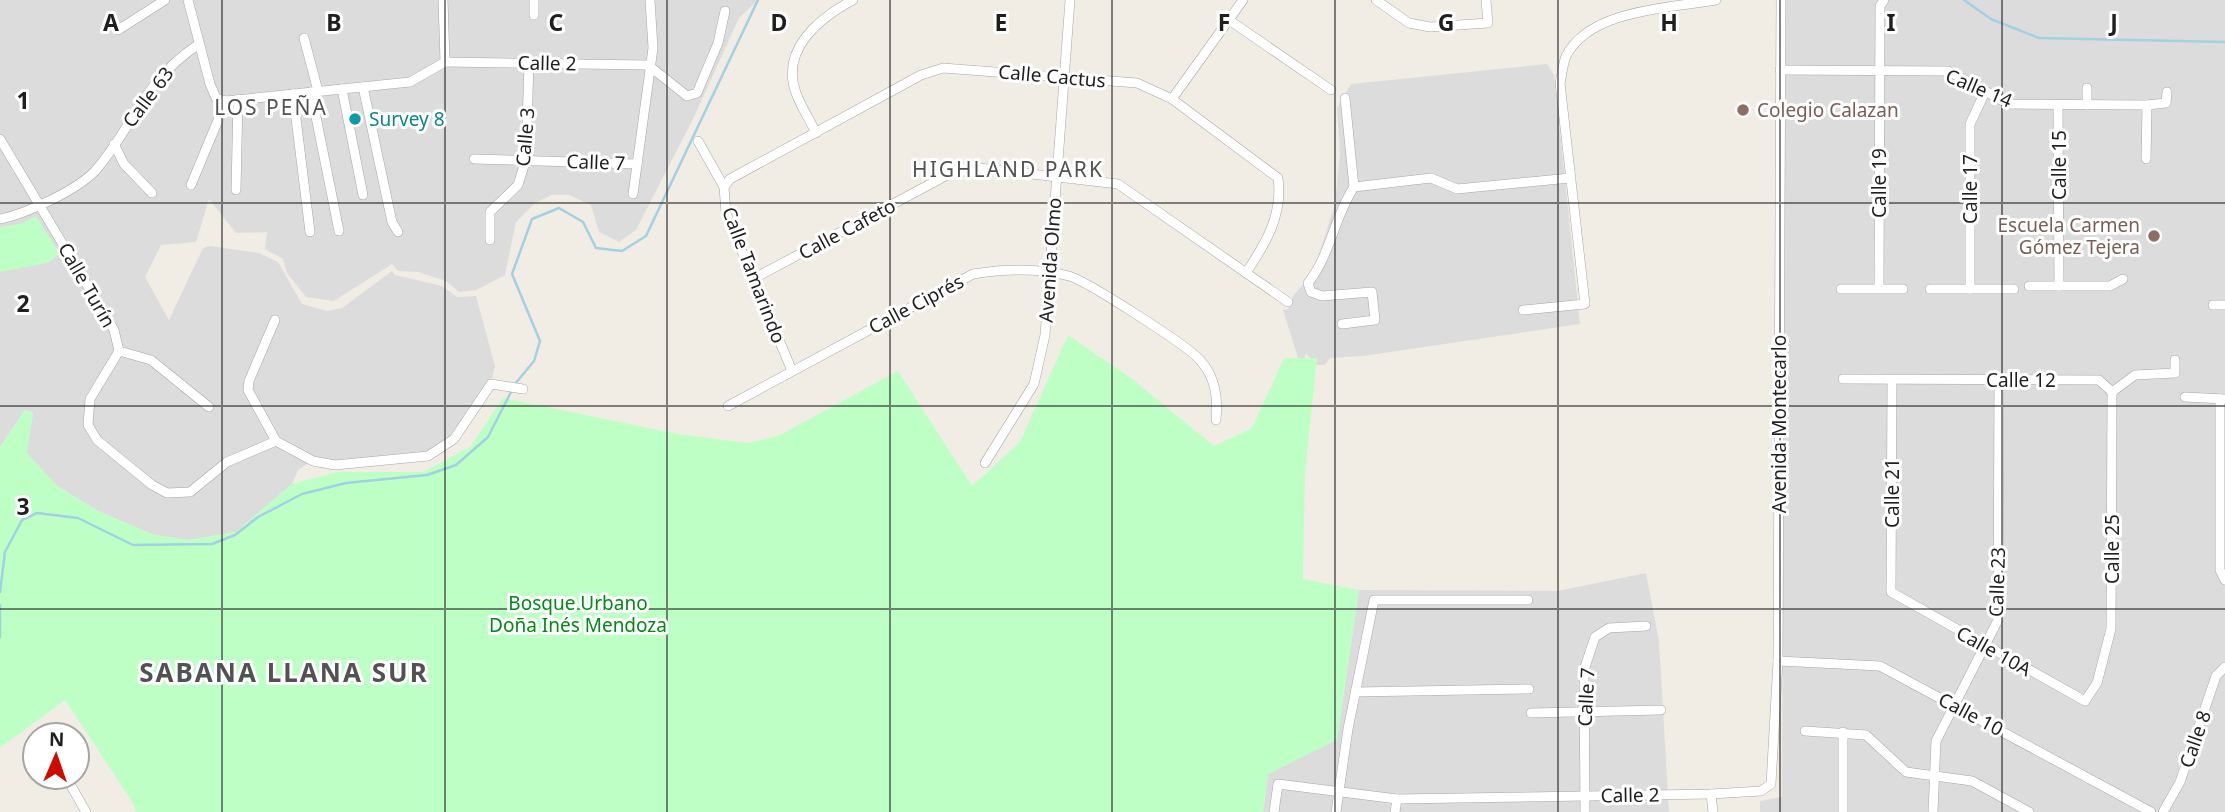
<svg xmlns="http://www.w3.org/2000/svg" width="2225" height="812" font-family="'Noto Sans',sans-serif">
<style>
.residential{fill:#dddcdc}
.park{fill:#beffc6}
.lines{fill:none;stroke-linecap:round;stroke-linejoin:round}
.stream{stroke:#a1d1e3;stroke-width:2.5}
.street-casing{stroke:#a6a6a6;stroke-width:10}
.street{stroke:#fff;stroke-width:9}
.grid{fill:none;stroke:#1f1f1f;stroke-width:2;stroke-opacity:0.55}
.education-dot{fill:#8d6e63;stroke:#fff;stroke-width:2.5}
.culture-dot{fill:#0f9aa8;stroke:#fff;stroke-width:2.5}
.labels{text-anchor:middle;stroke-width:6;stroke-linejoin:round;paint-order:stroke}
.street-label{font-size:19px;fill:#1f1f1f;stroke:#fff}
.education-label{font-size:19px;fill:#785e54;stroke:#fff;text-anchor:start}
.culture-label{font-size:19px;fill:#0d838f;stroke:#fff;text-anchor:start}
.park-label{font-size:19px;fill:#018a13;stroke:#fff}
.neighbourhood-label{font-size:21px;letter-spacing:2px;fill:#525252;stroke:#fff}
.district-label{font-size:26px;font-weight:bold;letter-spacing:2px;fill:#525252;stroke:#fff}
.grid-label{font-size:23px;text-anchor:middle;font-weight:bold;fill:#1f1f1f;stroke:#fff;stroke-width:6;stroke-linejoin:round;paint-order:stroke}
</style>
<rect width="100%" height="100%" fill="#f1ede5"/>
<g class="residential">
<polygon points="0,0 758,0 739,18 693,119 636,230 619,242 599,232 591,205 569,195 552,195 535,203 516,222 505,275 476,290 459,292 446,281 418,272 398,271 392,264 334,301 306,297 287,273 283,259 265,249 267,232 236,233 209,199 196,242 161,245 145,277 169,320 203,248 210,246 259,253 278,262 302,304 327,311 342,308 392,271 395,275 442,286 457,297 476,296 495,366 489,392 470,418 432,454 310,462 298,470 292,484 236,532 189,540 154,535 98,511 57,486 26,453 33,413 25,410 0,447"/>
<polygon points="1786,0 2225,0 2225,812 1760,812 1760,801 1782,797"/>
<polygon points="1547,64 1554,75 1580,324 1363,356 1330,358 1325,365 1316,365 1306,353 1303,364 1300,364 1283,310 1288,309 1293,296 1313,273 1335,204 1340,153 1337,108 1351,84"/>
<polygon points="1646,573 1659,641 1669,812 1263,812 1268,774 1337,739 1359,590 1557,591"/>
</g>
<g class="park">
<polygon points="36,216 60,254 47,263 0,272 0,227 23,223"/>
<polygon points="1068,335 1131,378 1214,446 1252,428 1284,358 1317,358 1305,473 1303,579 1359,590 1337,740 1268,774 1263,812 136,812 133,803 65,700 0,748 0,447 25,410 33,413 27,453 57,486 98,511 154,535 189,540 236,532 292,484 338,472 423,472 470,447 503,398 678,434 748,443 778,436 898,371 972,486 1020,442"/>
</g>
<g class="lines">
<g class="stream">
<polyline points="1964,0 1991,19 2039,38 2225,42"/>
<polyline points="515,384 534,361 540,341 512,274 532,219 559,208 583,222 596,248 622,251 646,236 758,0"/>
<polyline points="0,592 5,552 22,520 37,513 78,518 133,545 212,544 235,535 258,517 302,494 346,483 427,475 456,465 488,437 512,390"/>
<polyline points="0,605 0,637"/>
</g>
<g class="street-casing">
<g id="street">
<polyline points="188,0 210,84 216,98 226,101 410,82 445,62"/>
<polyline points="443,0 445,62"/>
<polyline points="534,0 534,15"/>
<polyline points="1376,0 1409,23 1430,27 1488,23 1486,0"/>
<polyline points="1229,20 1331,90"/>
<polyline points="118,30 165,0"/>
<polyline points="304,38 318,91"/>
<polyline points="445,62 648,65 687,96 697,93 718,43 725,11"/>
<polyline points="1780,70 1948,71 2009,104 2147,105 2166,103 2167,92"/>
<polyline points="363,87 392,222 398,232"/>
<polyline points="2087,88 2087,105"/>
<polyline points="342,89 363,195"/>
<polyline points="311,92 339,231"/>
<polyline points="293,94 310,232"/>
<polyline points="1345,98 1354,187"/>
<polyline points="1172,99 1243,0"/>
<polyline points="2058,105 2059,286"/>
<path d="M816,133C810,120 801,107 796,93C780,50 819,18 853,0"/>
<polyline points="0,139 114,330 119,351 90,399 88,425 97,440 152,485 167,493 190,492 227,462 276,441 313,461 335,465 428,456 454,439 491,384 523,389"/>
<polyline points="698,141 724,187 726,213 792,371"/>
<polyline points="114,144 124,164 152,193"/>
<polyline points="474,159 637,164"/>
<polyline points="2146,159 2147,105"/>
<polyline points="191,185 226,101"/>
<path d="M724,187L730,179L921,75L943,68L1137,83L1172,99L1278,178C1283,215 1266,243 1246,273"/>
<polyline points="236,190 238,99"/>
<polyline points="633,194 653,48 650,0"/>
<path d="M0,219C26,214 77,190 95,171C136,123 142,82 199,44"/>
<polyline points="490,240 490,212 518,185 526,159 529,63"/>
<polyline points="753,279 949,174 979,168 1118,184 1288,302"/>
<polyline points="2029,286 2110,286 2123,279"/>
<polyline points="1879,288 1880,6 1884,0"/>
<polyline points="1841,289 1903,289"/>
<polyline points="1930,289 2014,289"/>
<polyline points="1970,289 1970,124 1985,92"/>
<polyline points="2213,305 2225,305"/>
<path d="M1523,310L1585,304L1560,83C1562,74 1563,64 1566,56C1590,9 1671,8 1716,0"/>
<polyline points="275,320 249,381 248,390 276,441"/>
<path d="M1342,324L1375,320L1372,292L1322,296L1311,292L1308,283C1331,254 1334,217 1354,187L1431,178L1457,189L1570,178"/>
<polyline points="119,351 151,360 209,407"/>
<polyline points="1843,379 2099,380 2112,392"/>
<polyline points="1892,380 1891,592 2085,701 2097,683 2111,629 2112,392"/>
<polyline points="2112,392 2135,375 2175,373 2175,360"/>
<polyline points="2185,397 2225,399"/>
<polyline points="2220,399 2220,570 2225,580"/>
<path d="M728,406L973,274C1003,269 1039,268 1069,276C1087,281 1188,346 1200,360C1216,378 1218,398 1216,420"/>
<polyline points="985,463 1034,384 1045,335 1070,0"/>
<polyline points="1778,661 1880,666 2151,812"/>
<polyline points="1355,692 1529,689"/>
<polyline points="1531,713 1661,710"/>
<polyline points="1805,731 1866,735 1906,772 1972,781 2029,812"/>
<polyline points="28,755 35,756"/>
<polyline points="66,777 86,812"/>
<polyline points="1711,794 1713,812"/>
<polyline points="1274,812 1278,784 1397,799 1711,794 1761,791 1771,784 1778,661 1781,0"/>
<polyline points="1336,812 1348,729 1374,600 1528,600"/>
<polyline points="1395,812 1397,799"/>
<polyline points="1585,812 1584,670 1595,637 1609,628 1646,626"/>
<polyline points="1843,812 1843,732"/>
<polyline points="1933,812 1936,741 1998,620 1999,380"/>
<polyline points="2163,812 2180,782 2216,676 2225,667"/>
</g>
</g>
<use href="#street" class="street"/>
</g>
<path class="grid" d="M222,0V812M445,0V812M667,0V812M890,0V812M1112,0V812M1335,0V812M1558,0V812M1780,0V812M2002,0V812M0,203H2225M0,406H2225M0,609H2225"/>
<g class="education-dot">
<circle cx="1743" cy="110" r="7"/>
<circle cx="2154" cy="236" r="7"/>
</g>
<circle class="culture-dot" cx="355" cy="119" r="7"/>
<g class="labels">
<g class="street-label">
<text transform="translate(547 63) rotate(1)" y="7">Calle 2</text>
<text transform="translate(1052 76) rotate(5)" y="7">Calle Cactus</text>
<text transform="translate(1979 88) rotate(23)" y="7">Calle 14</text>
<text transform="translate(148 97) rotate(-53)" y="7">Calle 63</text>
<text transform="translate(525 137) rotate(-85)" y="7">Calle 3</text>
<text transform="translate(596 162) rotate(2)" y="7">Calle 7</text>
<text transform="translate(2059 165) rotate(-90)" y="7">Calle 15</text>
<text transform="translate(1879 183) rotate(-90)" y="7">Calle 19</text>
<text transform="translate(1970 189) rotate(-90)" y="7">Calle 17</text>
<text transform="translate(847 229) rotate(-28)" y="7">Calle Cafeto</text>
<text transform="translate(1050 260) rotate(-86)" y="7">Avenida Olmo</text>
<text transform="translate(754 275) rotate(69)" y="7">Calle Tamarindo</text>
<text transform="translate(87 285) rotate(60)" y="7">Calle Turín</text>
<text transform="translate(916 304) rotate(-28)" y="7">Calle Ciprés</text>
<text x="2021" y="387">Calle 12</text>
<text transform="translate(1779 424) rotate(-90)" y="7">Avenida Montecarlo</text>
<text transform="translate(1892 493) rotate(-90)" y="7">Calle 21</text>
<text transform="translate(2112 549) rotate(-90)" y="7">Calle 25</text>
<text transform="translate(1997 582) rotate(-88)" y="7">Calle 23</text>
<text transform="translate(1994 651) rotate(29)" y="7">Calle 10A</text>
<text transform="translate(1586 697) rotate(-87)" y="7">Calle 7</text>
<text transform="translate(1971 714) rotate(28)" y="7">Calle 10</text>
<text transform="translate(2195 739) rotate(-71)" y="7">Calle 8</text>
<text transform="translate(1630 795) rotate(-1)" y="7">Calle 2</text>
</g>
<g class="education-label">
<text x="1757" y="117">Colegio Calazan</text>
<text x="2140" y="232" text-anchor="end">Escuela Carmen<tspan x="2140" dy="22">Gómez Tejera</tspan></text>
</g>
<g class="culture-label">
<text x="369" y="126">Survey 8</text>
</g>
<g class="park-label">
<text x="578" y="610">Bosque Urbano<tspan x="578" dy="22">Doña Inés Mendoza</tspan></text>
</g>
<g class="neighbourhood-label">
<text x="271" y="115">LOS PEÑA</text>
<text x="1008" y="177">HIGHLAND PARK</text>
</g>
<g class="district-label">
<text x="284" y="682">SABANA LLANA SUR</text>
</g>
</g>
<g class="grid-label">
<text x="111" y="31">A</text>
<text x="334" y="31">B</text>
<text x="556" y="31">C</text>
<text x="779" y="31">D</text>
<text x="1001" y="31">E</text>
<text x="1224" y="31">F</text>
<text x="1446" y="31">G</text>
<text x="1669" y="31">H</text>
<text x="1891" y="31">I</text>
<text x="2114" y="31">J</text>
<text x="23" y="109">1</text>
<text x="23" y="312">2</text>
<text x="23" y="515">3</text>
</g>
<g transform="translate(56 756) rotate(2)"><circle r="33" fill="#ffffff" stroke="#a5a5a5" stroke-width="2"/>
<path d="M0-5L12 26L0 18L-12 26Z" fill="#cf0a00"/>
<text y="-10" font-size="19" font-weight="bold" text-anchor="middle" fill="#1f1f1f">N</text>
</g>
</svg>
